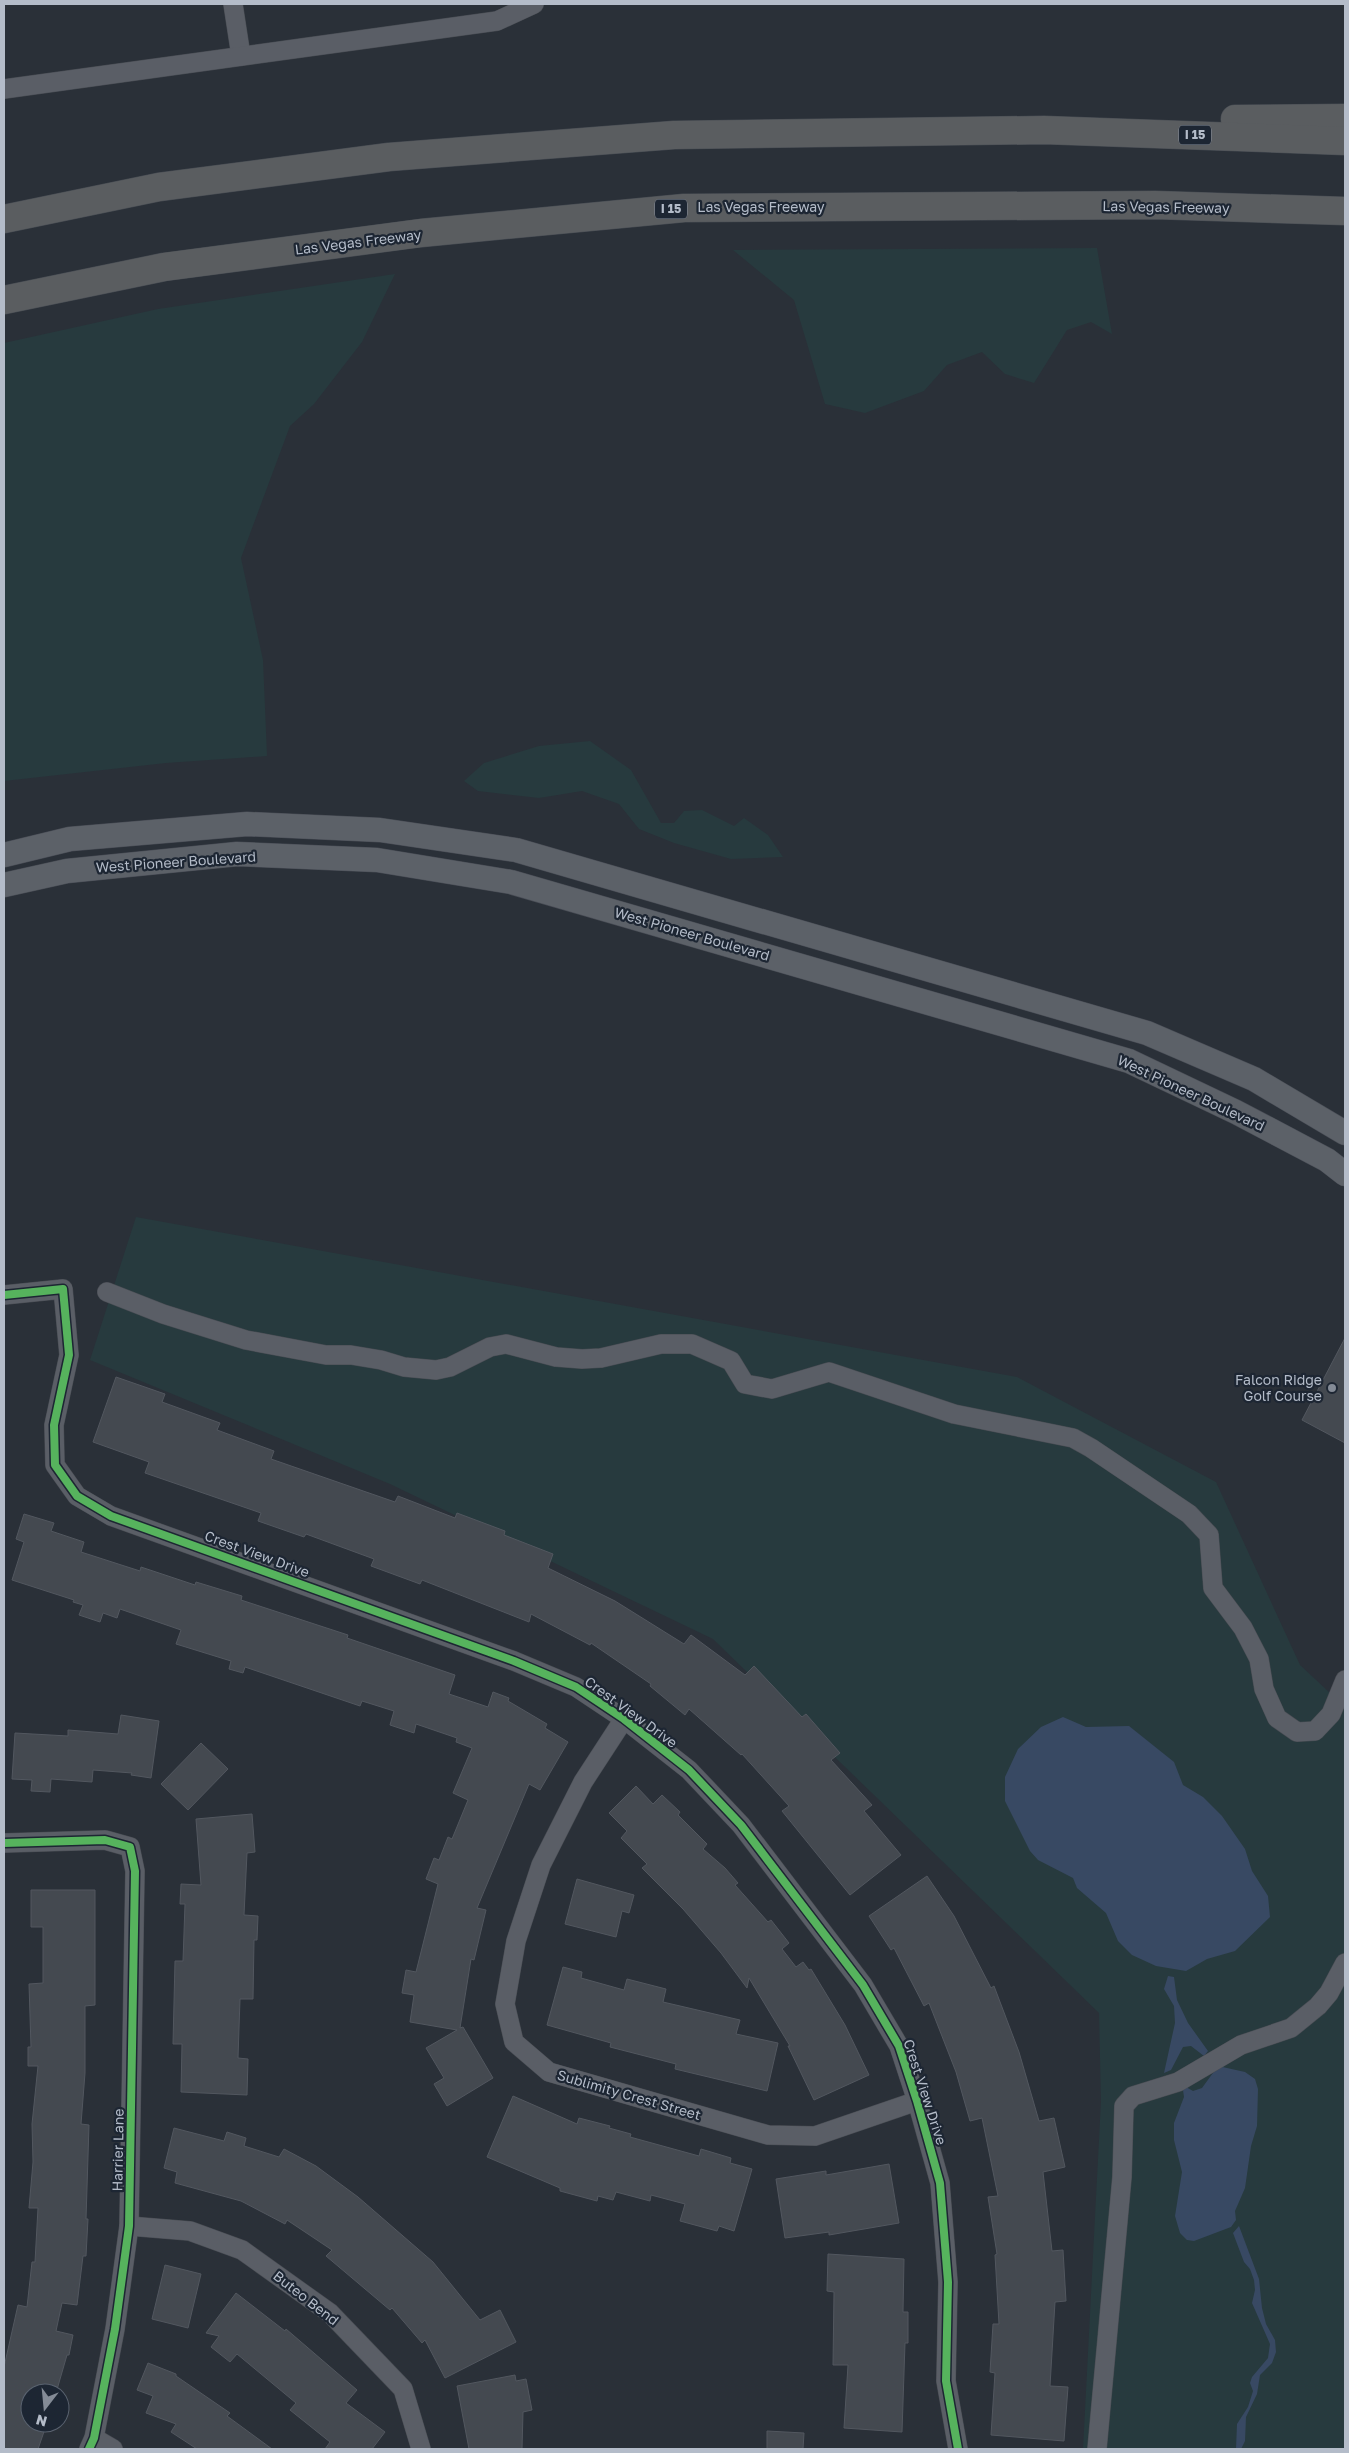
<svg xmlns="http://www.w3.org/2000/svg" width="1349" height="2453" font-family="'Golos Text',sans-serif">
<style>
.green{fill:#273a3e}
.water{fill:#384963}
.building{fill:#444950;stroke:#52575f}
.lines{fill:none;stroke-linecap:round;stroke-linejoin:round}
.minor-casing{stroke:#484c53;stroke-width:20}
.major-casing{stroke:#484c55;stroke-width:25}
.highway-casing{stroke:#474c53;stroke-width:29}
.minor{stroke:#5a5e66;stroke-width:19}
.major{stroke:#5c6168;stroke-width:24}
.highway{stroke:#5a5d60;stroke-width:28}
.cycleway-casing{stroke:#1d2633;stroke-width:11}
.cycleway{stroke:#56b35d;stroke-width:8}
.poi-dot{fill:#848b96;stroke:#1d2633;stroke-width:2}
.labels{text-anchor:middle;stroke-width:4.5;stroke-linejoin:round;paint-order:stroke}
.shield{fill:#1d2633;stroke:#878f9c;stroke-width:1}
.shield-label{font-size:12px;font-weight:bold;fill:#b4bcc9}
.street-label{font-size:14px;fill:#b4bcc9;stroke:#1d2633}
.poi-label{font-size:14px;fill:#b4bcc9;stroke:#1d2633;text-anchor:end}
</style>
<rect width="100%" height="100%" fill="#2a3038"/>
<g class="green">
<polygon points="1097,248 1112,334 1091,322 1067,330 1034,383 1005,374 982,352 947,365 924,391 865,413 825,404 794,300 733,250"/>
<polygon points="395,274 362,342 314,404 290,426 241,558 263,660 267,756 166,763 4,781 4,343 158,309"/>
<polygon points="590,741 631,770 661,823 674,823 684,811 702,810 734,826 744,818 768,835 783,857 731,859 674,843 639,829 619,804 582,791 539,798 478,791 464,781 484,763 539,746"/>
<polygon points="136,1217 1017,1377 1216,1482 1300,1665 1345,1707 1345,2449 1083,2449 1101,2101 1099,2013 713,1639 390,1484 90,1360"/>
</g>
<g class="water">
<polygon points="1063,1717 1086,1727 1129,1726 1174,1762 1183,1785 1203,1797 1222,1816 1245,1849 1252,1871 1268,1896 1270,1917 1235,1951 1207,1959 1186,1971 1156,1966 1132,1955 1118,1941 1106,1913 1077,1888 1073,1878 1038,1860 1030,1851 1005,1801 1005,1777 1018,1749 1041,1727"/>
<polygon points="1168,1976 1174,1977 1177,2000 1188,2023 1208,2051 1204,2056 1191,2046 1183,2047 1171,2070 1164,2073 1175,2023 1174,2006 1164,1989"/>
<polygon points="1218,2066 1245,2072 1255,2079 1258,2089 1257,2126 1251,2146 1245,2188 1235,2211 1236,2220 1231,2227 1194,2241 1187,2240 1180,2233 1175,2216 1182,2172 1174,2140 1174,2123 1184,2097 1183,2090 1186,2087 1193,2091 1202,2088"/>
<polygon points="1239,2226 1259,2279 1262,2308 1266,2324 1275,2340 1276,2352 1272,2363 1260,2375 1257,2394 1246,2417 1245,2441 1241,2449 1236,2449 1237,2424 1248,2407 1253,2391 1250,2383 1252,2377 1268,2358 1270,2344 1252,2303 1255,2290 1254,2280 1250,2269 1244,2262 1233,2233"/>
</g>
<g class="building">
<polygon points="1345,1338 1345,1443 1302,1420"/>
<polygon points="116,1377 165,1394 162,1402 220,1423 217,1430 274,1451 271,1459 395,1502 398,1496 455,1518 457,1513 505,1531 504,1535 553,1554 548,1568 615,1601 684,1644 691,1635 745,1675 754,1666 802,1717 806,1714 840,1753 831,1760 872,1805 864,1811 901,1855 850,1895 782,1811 789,1806 742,1754 741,1755 689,1709 685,1715 650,1686 651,1684 591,1643 590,1645 531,1614 529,1622 422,1580 420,1584 371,1566 374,1559 306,1534 304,1537 258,1521 261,1513 145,1473 149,1462 93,1442"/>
<polygon points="24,1514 54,1523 51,1531 84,1542 81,1552 140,1571 141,1567 195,1585 196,1582 242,1596 241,1600 348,1635 347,1638 455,1675 449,1694 488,1707 493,1692 509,1698 508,1701 547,1724 545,1728 568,1742 540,1790 529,1784 477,1908 486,1910 474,1960 471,1959 460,2028 463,2027 493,2078 447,2106 434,2084 444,2078 426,2048 457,2030 410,2022 414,1995 402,1993 406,1970 416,1972 438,1884 426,1879 434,1858 439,1860 448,1837 452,1839 468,1800 453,1793 472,1748 456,1742 457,1738 416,1724 414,1733 390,1725 394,1711 362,1701 360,1706 245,1667 243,1673 229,1669 231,1661 176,1644 181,1630 120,1609 117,1618 103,1613 100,1622 79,1615 83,1605 73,1602 74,1600 12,1580 24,1542 16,1539"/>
<polygon points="121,1715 159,1721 151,1778 131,1775 132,1773 93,1770 92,1782 51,1779 50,1792 31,1791 32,1780 12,1779 15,1733 68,1736 68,1730 118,1734"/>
<polygon points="201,1743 228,1769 188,1810 161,1784"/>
<polygon points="636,1786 653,1804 662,1795 680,1812 678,1815 707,1844 703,1849 725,1868 738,1883 735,1885 768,1922 771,1920 789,1943 782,1949 796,1967 803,1962 809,1970 811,1969 845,2025 869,2075 814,2100 788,2046 790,2046 749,1978 747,1988 721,1953 683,1909 642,1868 647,1864 621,1838 627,1831 609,1813"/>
<polygon points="252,1814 255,1852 247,1853 244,1915 258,1916 257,1940 254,1940 253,1999 240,1999 238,2058 248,2059 247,2095 181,2092 182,2044 173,2044 175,1961 183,1961 185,1904 180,1904 181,1884 201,1885 196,1819"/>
<polygon points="927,1876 954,1916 991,1988 994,1986 1019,2052 1039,2121 1054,2118 1065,2167 1043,2172 1052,2251 1063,2250 1066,2301 1055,2302 1050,2386 1068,2387 1064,2441 991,2435 995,2373 990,2372 993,2324 999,2324 995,2255 997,2254 988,2197 998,2196 982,2118 970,2121 956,2072 929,2003 924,2006 894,1948 891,1950 869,1916"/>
<polygon points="577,1879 634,1895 629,1913 622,1911 616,1937 565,1924"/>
<polygon points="31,1890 95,1890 95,2005 85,2006 85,2073 81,2124 89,2125 86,2219 88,2219 86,2256 83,2256 77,2305 62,2303 56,2331 73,2335 69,2355 67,2355 56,2393 30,2393 30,2423 47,2423 38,2449 4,2449 4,2367 18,2305 27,2307 32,2262 35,2262 38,2208 29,2208 33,2162 32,2124 38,2066 28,2066 28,2047 31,2047 29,1984 43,1983 43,1927 31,1927"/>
<polygon points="563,1967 582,1972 581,1978 624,1990 627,1979 666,1989 663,2002 740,2020 736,2034 778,2043 767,2091 675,2069 676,2064 610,2047 611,2043 547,2025"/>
<polygon points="513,2096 577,2124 579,2118 610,2126 609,2128 631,2134 630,2137 699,2156 701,2149 731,2158 730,2163 752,2169 734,2231 719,2226 717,2231 680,2221 685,2204 651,2195 650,2201 616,2192 613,2200 598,2196 597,2201 560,2191 560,2188 487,2157"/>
<polygon points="174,2128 224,2141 227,2132 246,2138 244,2146 279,2157 284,2149 316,2166 358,2197 433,2262 480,2320 500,2310 516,2342 445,2378 425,2340 422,2343 392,2308 390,2310 326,2256 332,2250 287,2220 285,2224 241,2201 175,2183 177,2172 164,2168"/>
<polygon points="889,2164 899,2223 829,2235 829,2232 785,2238 776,2179 826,2171 826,2175"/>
<polygon points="828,2254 904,2259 903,2312 908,2312 908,2343 905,2343 902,2432 844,2428 848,2365 833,2365 834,2292 827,2291"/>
<polygon points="165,2265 201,2274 188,2328 152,2319"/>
<polygon points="236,2293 285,2331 286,2329 357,2390 346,2403 385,2432 372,2449 325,2449 330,2442 290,2410 296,2403 237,2354 230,2362 211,2347 219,2336 206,2333"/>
<polygon points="148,2363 176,2374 176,2376 230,2413 227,2416 272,2449 197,2449 171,2432 176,2424 146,2413 153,2396 137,2390"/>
<polygon points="515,2375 516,2381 526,2379 532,2410 523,2412 522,2449 469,2449 457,2386"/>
<polygon points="767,2431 804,2433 803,2449 767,2449"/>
</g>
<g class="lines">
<g class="minor-casing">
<g id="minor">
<polyline points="233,4 241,56"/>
<polyline points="4,89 497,21 534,4"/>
<polyline points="107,1292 163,1314 246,1340 326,1355 351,1355 381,1360 404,1367 436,1370 450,1367 490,1347 506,1344 556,1357 582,1359 601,1358 661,1344 692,1344 731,1361 745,1384 772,1389 829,1372 954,1414 1073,1438 1091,1448 1189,1514 1209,1535 1213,1588 1243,1628 1259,1659 1264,1689 1277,1718 1297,1732 1315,1731 1331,1714 1345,1680"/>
<polyline points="4,1295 63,1289 69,1355 54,1425 55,1465 77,1496 111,1516 514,1661 576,1687 624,1719 689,1770 741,1825 863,1985 899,2046 917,2101 940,2183 948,2282 946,2381 958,2449"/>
<polyline points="624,1719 583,1782 541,1865 516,1941 505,2004 514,2042 549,2072 768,2135 815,2136 917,2101"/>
<polyline points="4,1843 105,1840 130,1847 135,1871 129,2226 115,2329 94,2438 89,2449"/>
<polyline points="129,2226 190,2231 242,2250 330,2313 403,2389 421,2449"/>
<polyline points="94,2438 113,2449"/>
<polyline points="1097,2449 1122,2177 1124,2106 1133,2096 1178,2082 1241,2045 1291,2028 1318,2006 1329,1993 1345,1963"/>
</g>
</g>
<g class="major-casing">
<g id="major">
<polyline points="4,855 70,839 247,824 380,830 516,850 1147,1033 1254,1079 1345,1133"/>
<polyline points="4,885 67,871 237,854 377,860 511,882 1129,1061 1236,1112 1327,1160 1345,1174"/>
</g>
</g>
<g class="highway-casing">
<g id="highway">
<polyline points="1235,119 1345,118"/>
<polyline points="4,219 159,187 389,157 674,135 1044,130 1345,141"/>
<polyline points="4,300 164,267 421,233 684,208 1155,205 1345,211"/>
</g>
</g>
<use href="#minor" class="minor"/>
<use href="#major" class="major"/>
<use href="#highway" class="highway"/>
<g class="cycleway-casing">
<g id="cycleway">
<polyline points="4,1295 63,1289 69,1355 54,1425 55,1465 77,1496 111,1516 514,1661 576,1687 624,1719 689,1770 741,1825 863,1985 899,2046 917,2101 940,2183 948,2282 946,2381 958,2449"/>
<polyline points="4,1843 105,1840 130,1847 135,1871 129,2226 115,2329 94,2438 89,2449"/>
</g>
</g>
<use href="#cycleway" class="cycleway"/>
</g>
<circle class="poi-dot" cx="1332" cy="1388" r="5"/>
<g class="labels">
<g class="shield">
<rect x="1179" y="125.5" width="32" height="19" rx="4"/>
<rect x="655" y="199.5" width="32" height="19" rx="4"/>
</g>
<g class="shield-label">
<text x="1195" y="139">I 15</text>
<text x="671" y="213">I 15</text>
</g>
<g class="street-label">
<text x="761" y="212">Las Vegas Freeway</text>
<text transform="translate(1166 207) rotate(1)" y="5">Las Vegas Freeway</text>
<text transform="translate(358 242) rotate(-7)" y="5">Las Vegas Freeway</text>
<text transform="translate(176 862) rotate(-4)" y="5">West Pioneer Boulevard</text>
<text transform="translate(692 934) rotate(16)" y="5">West Pioneer Boulevard</text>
<text transform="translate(1191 1093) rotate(25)" y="5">West Pioneer Boulevard</text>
<text transform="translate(257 1554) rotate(20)" y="5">Crest View Drive</text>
<text transform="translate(631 1712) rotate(36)" y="5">Crest View Drive</text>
<text transform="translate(925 2092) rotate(72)" y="5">Crest View Drive</text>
<text transform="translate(629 2095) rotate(16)" y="5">Sublimity Crest Street</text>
<text transform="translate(118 2150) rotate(-89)" y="5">Harrier Lane</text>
<text transform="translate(306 2298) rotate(38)" y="5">Buteo Bend</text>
</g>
<g class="poi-label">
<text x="1322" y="1385">Falcon Ridge<tspan x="1322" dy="16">Golf Course</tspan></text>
</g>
</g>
<rect width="1349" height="2453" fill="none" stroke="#b4bcc9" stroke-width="10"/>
<g transform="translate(45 2408) rotate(196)"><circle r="24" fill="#1d2633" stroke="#59626f"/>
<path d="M0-4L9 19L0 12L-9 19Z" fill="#848b96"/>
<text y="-8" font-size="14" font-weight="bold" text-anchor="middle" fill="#b4bcc9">N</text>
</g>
</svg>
